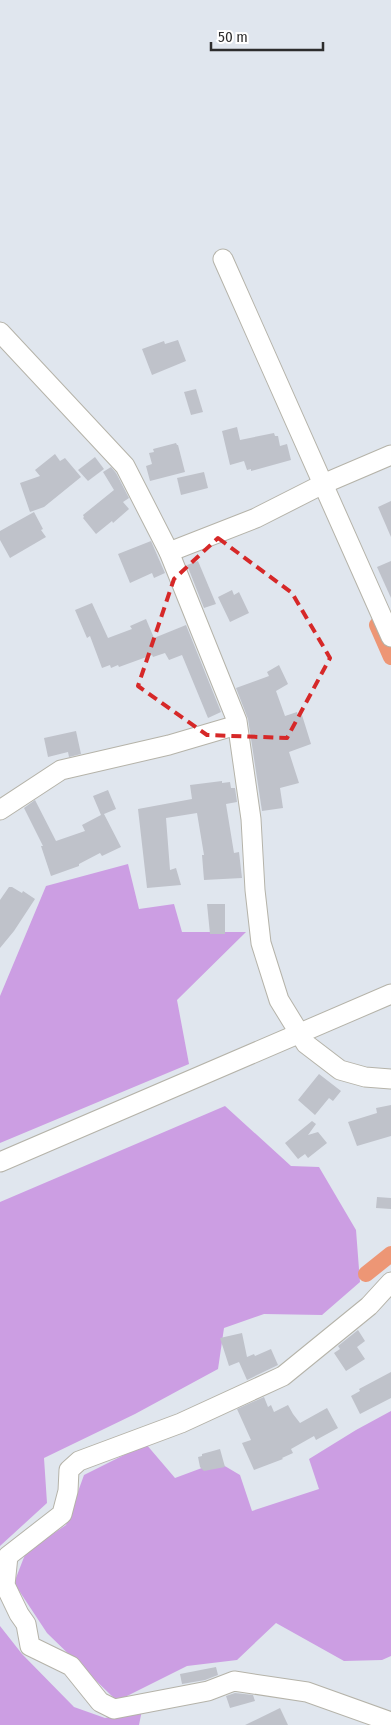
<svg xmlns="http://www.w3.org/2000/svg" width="391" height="1725" font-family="'Fira Sans Condensed',sans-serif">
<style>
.green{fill:#cc9ee3}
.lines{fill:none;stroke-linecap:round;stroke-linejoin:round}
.canal{stroke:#ed9675;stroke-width:16}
.building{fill:#bfc2ca}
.minor-casing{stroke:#b5b3a9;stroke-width:21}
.minor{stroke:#fff;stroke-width:19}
.marked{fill:none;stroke:#d62828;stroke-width:4;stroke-dasharray:10 6;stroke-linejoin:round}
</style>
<rect width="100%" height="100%" fill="#e0e6ee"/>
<g class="green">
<polygon points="128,864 139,909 174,904 182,932 246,932 177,1000 189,1064 0,1143 0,996 46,886"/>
<polygon points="225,1106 291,1166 319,1167 356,1230 360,1282 322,1315 264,1314 224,1328 218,1369 135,1414 44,1458 47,1503 0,1546 0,1202"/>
<polygon points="391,1411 391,1656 382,1660 344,1661 276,1623 237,1660 187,1666 117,1701 47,1633 14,1583 26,1552 66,1525 84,1475 146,1444 175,1478 218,1462 240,1475 252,1511 319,1489 309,1459 356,1430"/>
<polygon points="0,1626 22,1654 74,1707 105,1718 142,1710 139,1725 0,1725"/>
</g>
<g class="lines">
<g class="canal">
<polyline points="377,625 391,657"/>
<polyline points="366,1274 391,1254"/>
</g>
</g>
<g class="building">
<polygon points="178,340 186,361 152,375 142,349 164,341 165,344"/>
<polygon points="196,389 203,412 191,415 184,392"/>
<polygon points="237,427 240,440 274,433 275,436 278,436 280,446 287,444 291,460 251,471 251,469 247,470 244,461 230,465 222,431"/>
<polygon points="176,443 177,445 178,445 185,472 150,481 146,466 152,464 149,453 154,452 153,449"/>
<polygon points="55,454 60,461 65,458 81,477 44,507 30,512 20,483 40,476 35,470"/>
<polygon points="95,457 104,469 88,481 78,470"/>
<polygon points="111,467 116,473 129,498 123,502 129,509 113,523 112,521 96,534 83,518 84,517 83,515 114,490 103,472"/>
<polygon points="204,472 208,488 181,495 177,478"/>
<polygon points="391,501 391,537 378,507"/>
<polygon points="34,512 43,529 41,530 46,537 10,558 0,540 0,531"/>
<polygon points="151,541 165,573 154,578 152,573 130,583 118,554"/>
<polygon points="198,561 216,604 204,608 187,565"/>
<polygon points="391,561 391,598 377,567"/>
<polygon points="232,590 234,595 239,592 249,613 230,622 218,597"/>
<polygon points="92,603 108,638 132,629 130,626 146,619 154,638 186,625 221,712 208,718 182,655 169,660 165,653 153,657 152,655 119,667 118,665 111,668 110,665 102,668 90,636 87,638 75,610"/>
<polygon points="279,665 288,684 276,691 285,716 297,712 298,716 302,715 311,744 289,752 299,783 280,788 283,808 262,811 248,719 236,688 269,676 267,672"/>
<polygon points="76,731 81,754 69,757 68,752 48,757 44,738"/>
<polygon points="222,781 222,783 230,782 231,788 235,788 237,802 226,804 234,853 239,852 242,878 204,880 202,855 204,855 197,813 166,818 170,870 176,868 181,885 147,888 138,809 192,799 190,785"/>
<polygon points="108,790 116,809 104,814 121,847 102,856 100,853 79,864 79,866 51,876 41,846 43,846 24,808 35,800 56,841 85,831 82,825 101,815 93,796"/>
<polygon points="9,887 12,887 22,893 23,891 35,899 14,931 0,948 0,900"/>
<polygon points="207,904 225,904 225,934 210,934"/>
<polygon points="319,1074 341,1091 333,1101 329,1098 315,1115 298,1100"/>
<polygon points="391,1105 391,1136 357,1146 348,1122 377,1113 376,1108"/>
<polygon points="312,1121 316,1124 308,1135 318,1132 327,1143 308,1158 305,1154 298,1159 285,1143"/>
<polygon points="377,1197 391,1198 391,1209 376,1208"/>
<polygon points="358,1330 365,1341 357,1347 365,1359 346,1371 334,1353 340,1349 338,1346"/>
<polygon points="242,1333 247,1357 254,1354 255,1356 271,1349 278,1365 247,1380 239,1362 229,1366 220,1338"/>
<polygon points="391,1372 391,1398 360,1414 351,1396 360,1391 359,1389"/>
<polygon points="264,1397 268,1407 271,1405 274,1412 288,1405 293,1414 300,1423 327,1408 338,1428 316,1440 314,1436 291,1449 293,1453 282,1458 283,1459 254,1470 242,1443 251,1440 237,1409"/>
<polygon points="220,1449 225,1467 204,1471 200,1467 198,1457 202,1456 202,1454"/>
<polygon points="216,1667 218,1675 205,1680 182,1684 180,1674"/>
<polygon points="235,1693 253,1695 255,1701 230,1708 226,1696"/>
<polygon points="280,1708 288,1725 245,1725"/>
</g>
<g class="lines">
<g class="minor-casing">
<g id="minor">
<polyline points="223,259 391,637"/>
<polyline points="0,332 125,466 169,552 237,721 251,819 255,890 261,943 279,1000 306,1044 340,1070 365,1077 391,1079"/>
<polyline points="169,552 256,518 323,484 391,455"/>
<polyline points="0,810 61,770 169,745 237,725"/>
<polyline points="0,1162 391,994"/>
<polyline points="391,1282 369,1306 283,1376 181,1423 79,1461 69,1470 68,1491 62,1514 8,1556 5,1585 19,1614 26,1624 30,1646 71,1666 100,1702 114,1709 208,1691 234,1681 307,1692 391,1722"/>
</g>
</g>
<use href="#minor" class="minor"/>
</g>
<path class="marked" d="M218,538L292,593L330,658L287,738L207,735L138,686L174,579Z"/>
<path d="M211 42v8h112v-8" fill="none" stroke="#2d2d2d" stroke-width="2.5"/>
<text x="218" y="42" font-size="15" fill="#2d2d2d" stroke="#ffffff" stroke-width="4" paint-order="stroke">50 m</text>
</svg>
